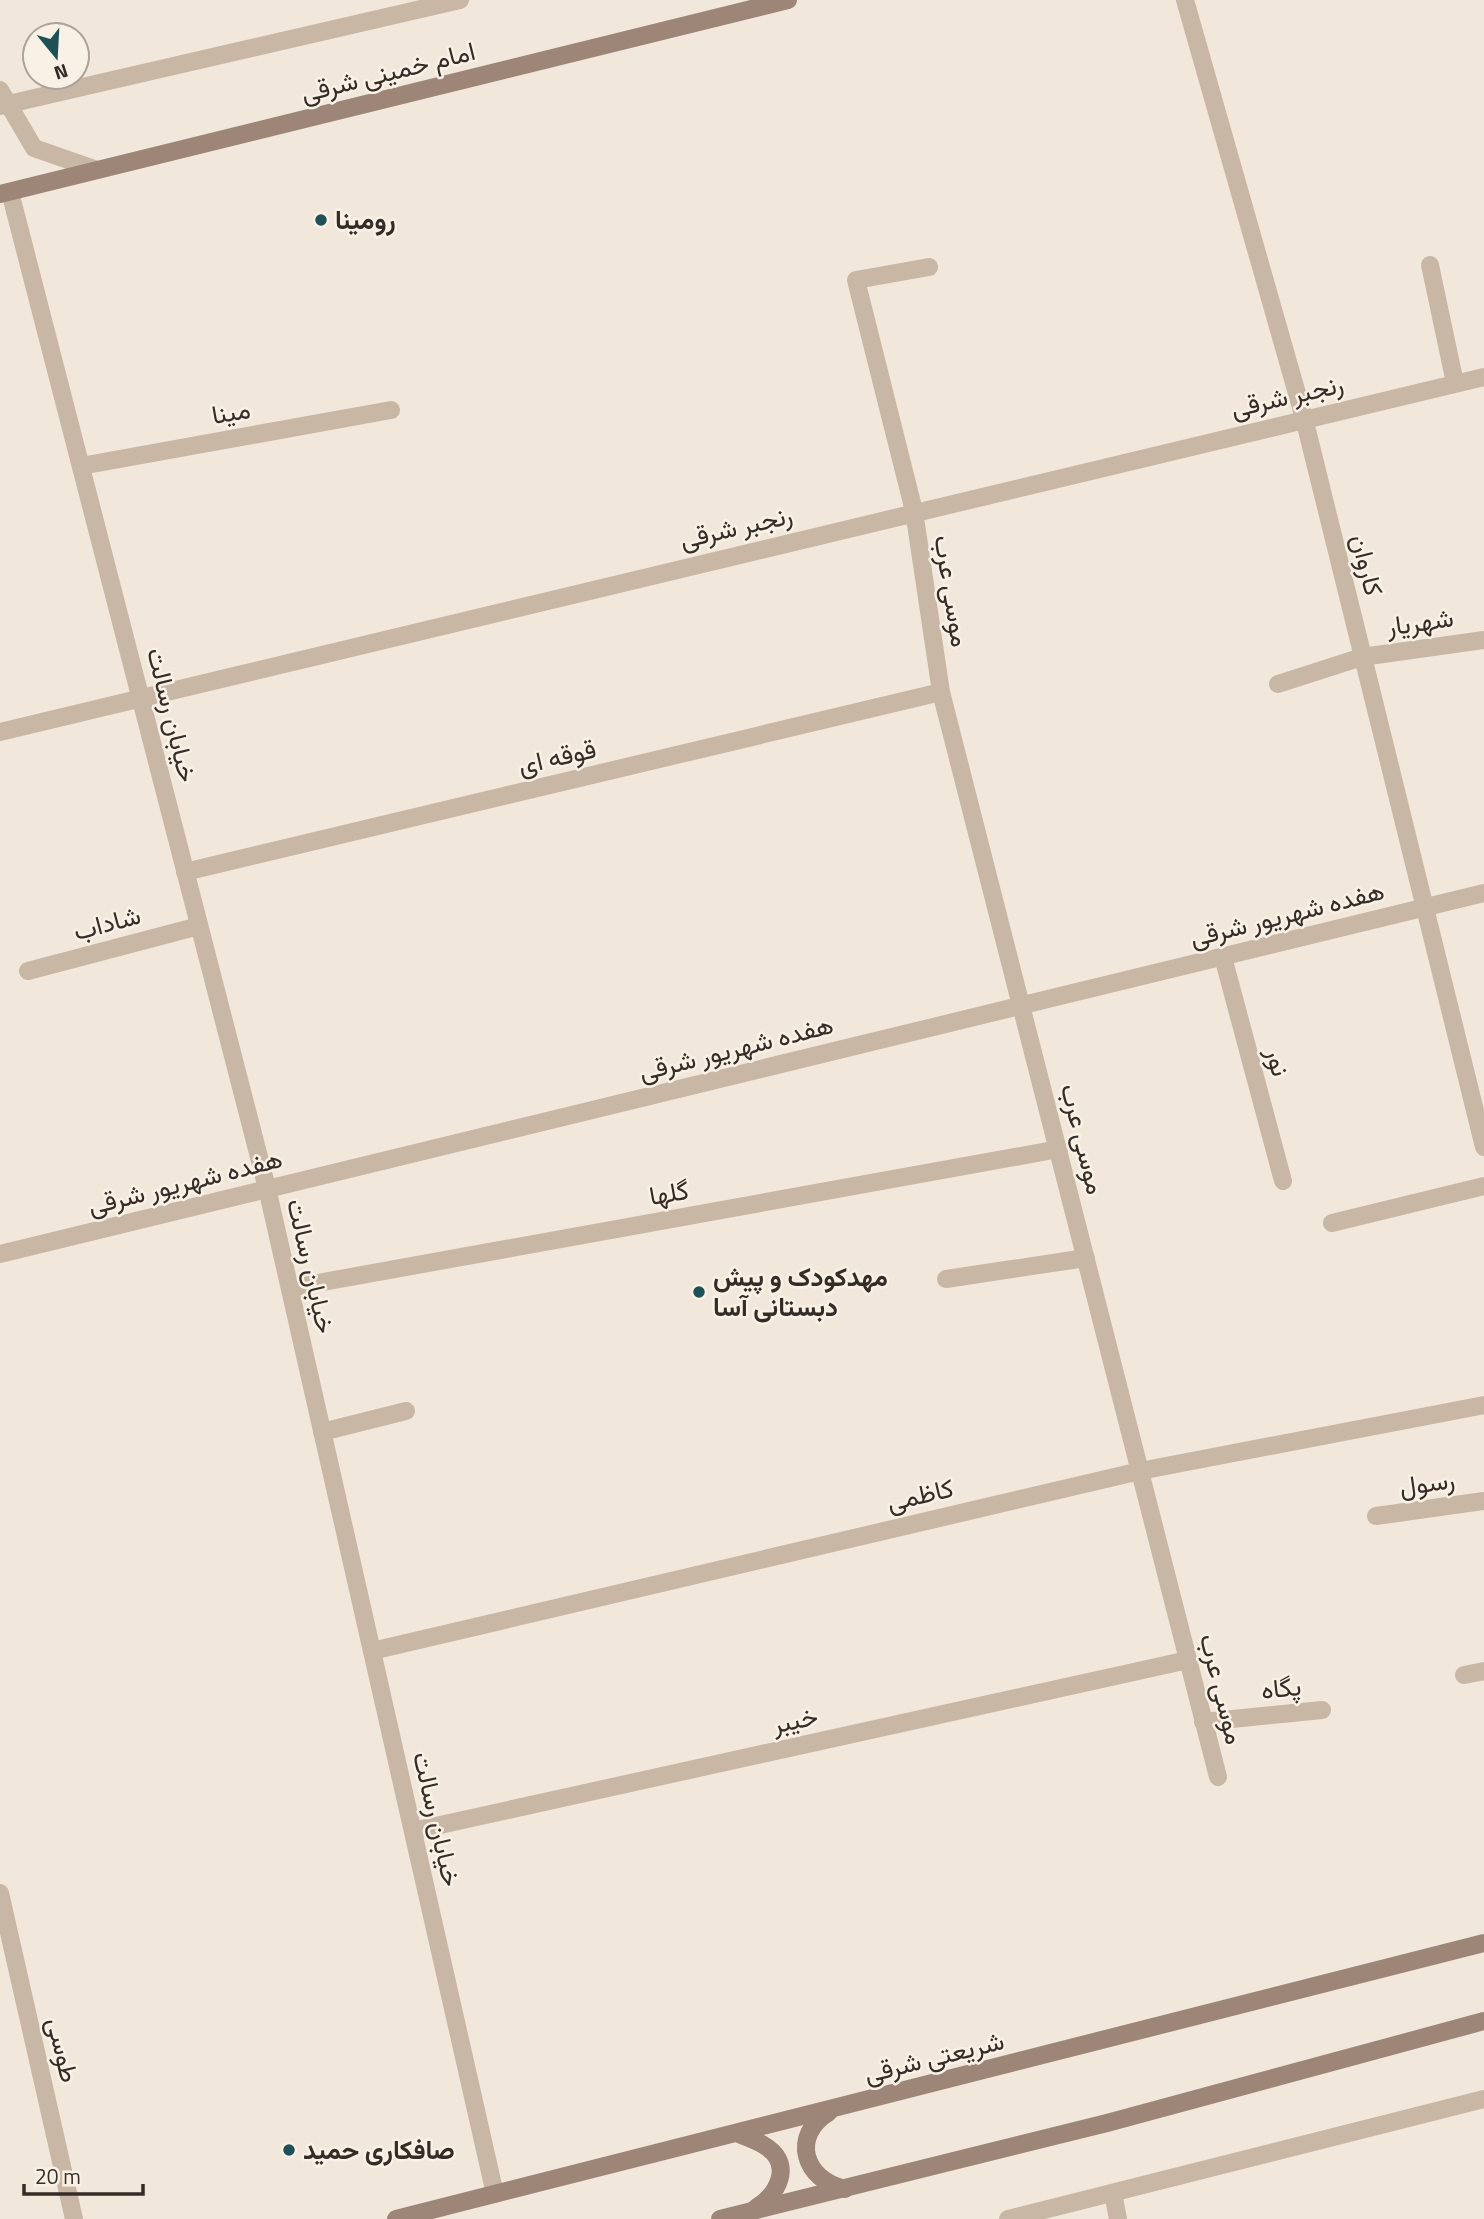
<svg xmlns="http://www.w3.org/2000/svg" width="1484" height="2219" font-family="'Titillium Web',Vazirmatn,sans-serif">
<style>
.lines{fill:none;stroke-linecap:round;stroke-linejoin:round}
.service{stroke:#c9b7a6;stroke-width:18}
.minor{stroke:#c9b7a6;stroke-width:18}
.tertiary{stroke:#c9b7a6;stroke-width:18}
.secondary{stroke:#9d8678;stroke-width:18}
.poi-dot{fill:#1d5157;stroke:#f9f1e6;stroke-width:2.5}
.labels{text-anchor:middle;stroke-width:5;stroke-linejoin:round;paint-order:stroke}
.street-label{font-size:26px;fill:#362c27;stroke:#f9f1e6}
.poi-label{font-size:26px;font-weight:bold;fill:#362c27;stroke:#f9f1e6;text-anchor:start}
</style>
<rect width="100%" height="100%" fill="#f1e7da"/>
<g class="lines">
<g class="service">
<polyline points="1430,265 1455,383"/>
<polyline points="81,466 391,410"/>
<polyline points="914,511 856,280 929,267"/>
<polyline points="1278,684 1362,657 1484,640"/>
<polyline points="1223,957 1283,1181"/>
<polyline points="28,971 199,926"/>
<polyline points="1332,1223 1484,1186"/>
<polyline points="946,1279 1086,1258"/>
<polyline points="322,1432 406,1411"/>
<polyline points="1376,1516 1484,1501"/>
<polyline points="1464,1675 1484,1671"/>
<polyline points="1203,1722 1322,1710"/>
</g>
<g class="minor">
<polyline points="0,90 34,148 97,170"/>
<polyline points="0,106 460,0"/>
<polyline points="10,192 267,1188 495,2194"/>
<polyline points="914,511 941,692 1218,1777"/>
<polyline points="0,732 1484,377"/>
<polyline points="185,872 941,692"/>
<polyline points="290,1288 1059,1149"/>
<polyline points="372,1651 1140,1471 1484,1405"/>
<polyline points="413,1831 1188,1660"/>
<polyline points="0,1893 74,2219"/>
<polyline points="1113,2193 1118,2219"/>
</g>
<g class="tertiary">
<polyline points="1185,0 1304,418 1484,1147"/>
<polyline points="0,1254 1484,893"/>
<polyline points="1008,2219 1484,2099"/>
</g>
<g class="secondary">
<polyline points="0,194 788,0"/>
<path d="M829,2112C790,2136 804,2180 845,2189"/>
<path d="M737,2133C747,2138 759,2141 768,2148C793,2166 777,2195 756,2208"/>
<polyline points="396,2219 1484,1943"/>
<polyline points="720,2219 1107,2123 1484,2021"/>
</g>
</g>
<g class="poi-dot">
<circle cx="321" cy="220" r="7"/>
<circle cx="699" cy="1292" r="7"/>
<circle cx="289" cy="2150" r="7"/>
</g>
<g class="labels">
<g class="street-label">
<text transform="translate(388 72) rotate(-14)" y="9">امام خمینی شرقی</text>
<text transform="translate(1287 396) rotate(-13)" y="9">رنجبر شرقی</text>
<text transform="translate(231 412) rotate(-10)" y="9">مینا</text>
<text transform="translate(736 527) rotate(-13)" y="9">رنجبر شرقی</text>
<text transform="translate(1367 565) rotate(76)" y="9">کاروان</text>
<text transform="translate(952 591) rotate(81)" y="9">موسی عرب</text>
<text transform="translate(1420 622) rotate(-8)" y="9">شهریار</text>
<text transform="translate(172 715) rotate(76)" y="9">خیابان رسالت</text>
<text transform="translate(557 757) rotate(-13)" y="9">قوقه ای</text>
<text transform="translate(1287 914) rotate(-14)" y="9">هفده شهریور شرقی</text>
<text transform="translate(107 923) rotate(-15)" y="9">شاداب</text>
<text transform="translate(736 1048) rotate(-14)" y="9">هفده شهریور شرقی</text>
<text transform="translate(1278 1062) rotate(75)" y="9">نور</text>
<text transform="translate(1083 1139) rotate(76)" y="9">موسی عرب</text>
<text transform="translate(185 1182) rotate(-14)" y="9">هفده شهریور شرقی</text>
<text transform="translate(669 1193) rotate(-10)" y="9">گلها</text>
<text transform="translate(311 1266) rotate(77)" y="9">خیابان رسالت</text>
<text transform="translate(1427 1483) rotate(-8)" y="9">رسول</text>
<text transform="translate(920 1495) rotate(-13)" y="9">کاظمی</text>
<text transform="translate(1281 1688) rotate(-6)" y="9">پگاه</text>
<text transform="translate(1222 1689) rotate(76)" y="9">موسی عرب</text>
<text transform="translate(795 1720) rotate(-12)" y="9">خیبر</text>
<text transform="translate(437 1819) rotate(77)" y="9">خیابان رسالت</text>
<text transform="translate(63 2050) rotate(77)" y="9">طوسی</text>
<text transform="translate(934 2057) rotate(-14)" y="9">شریعتی شرقی</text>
</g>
<g class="poi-label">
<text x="335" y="229">رومینا</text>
<text x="713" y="1286">مهدکودک و پیش<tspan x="713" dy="30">دبستانی آسا</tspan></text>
<text x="303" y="2159">صافکاری حمید</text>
</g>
</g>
<g transform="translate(56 56) rotate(162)"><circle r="33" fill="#f9f1e6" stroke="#aba29a" stroke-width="2"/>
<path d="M0-5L12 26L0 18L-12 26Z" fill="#1d5157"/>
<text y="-10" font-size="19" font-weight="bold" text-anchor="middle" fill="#362c27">N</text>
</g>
<path d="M24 2184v10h119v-10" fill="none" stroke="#362c27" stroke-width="3.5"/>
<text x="35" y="2184" font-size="21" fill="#362c27" stroke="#f9f1e6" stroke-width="5" paint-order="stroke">20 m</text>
</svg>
